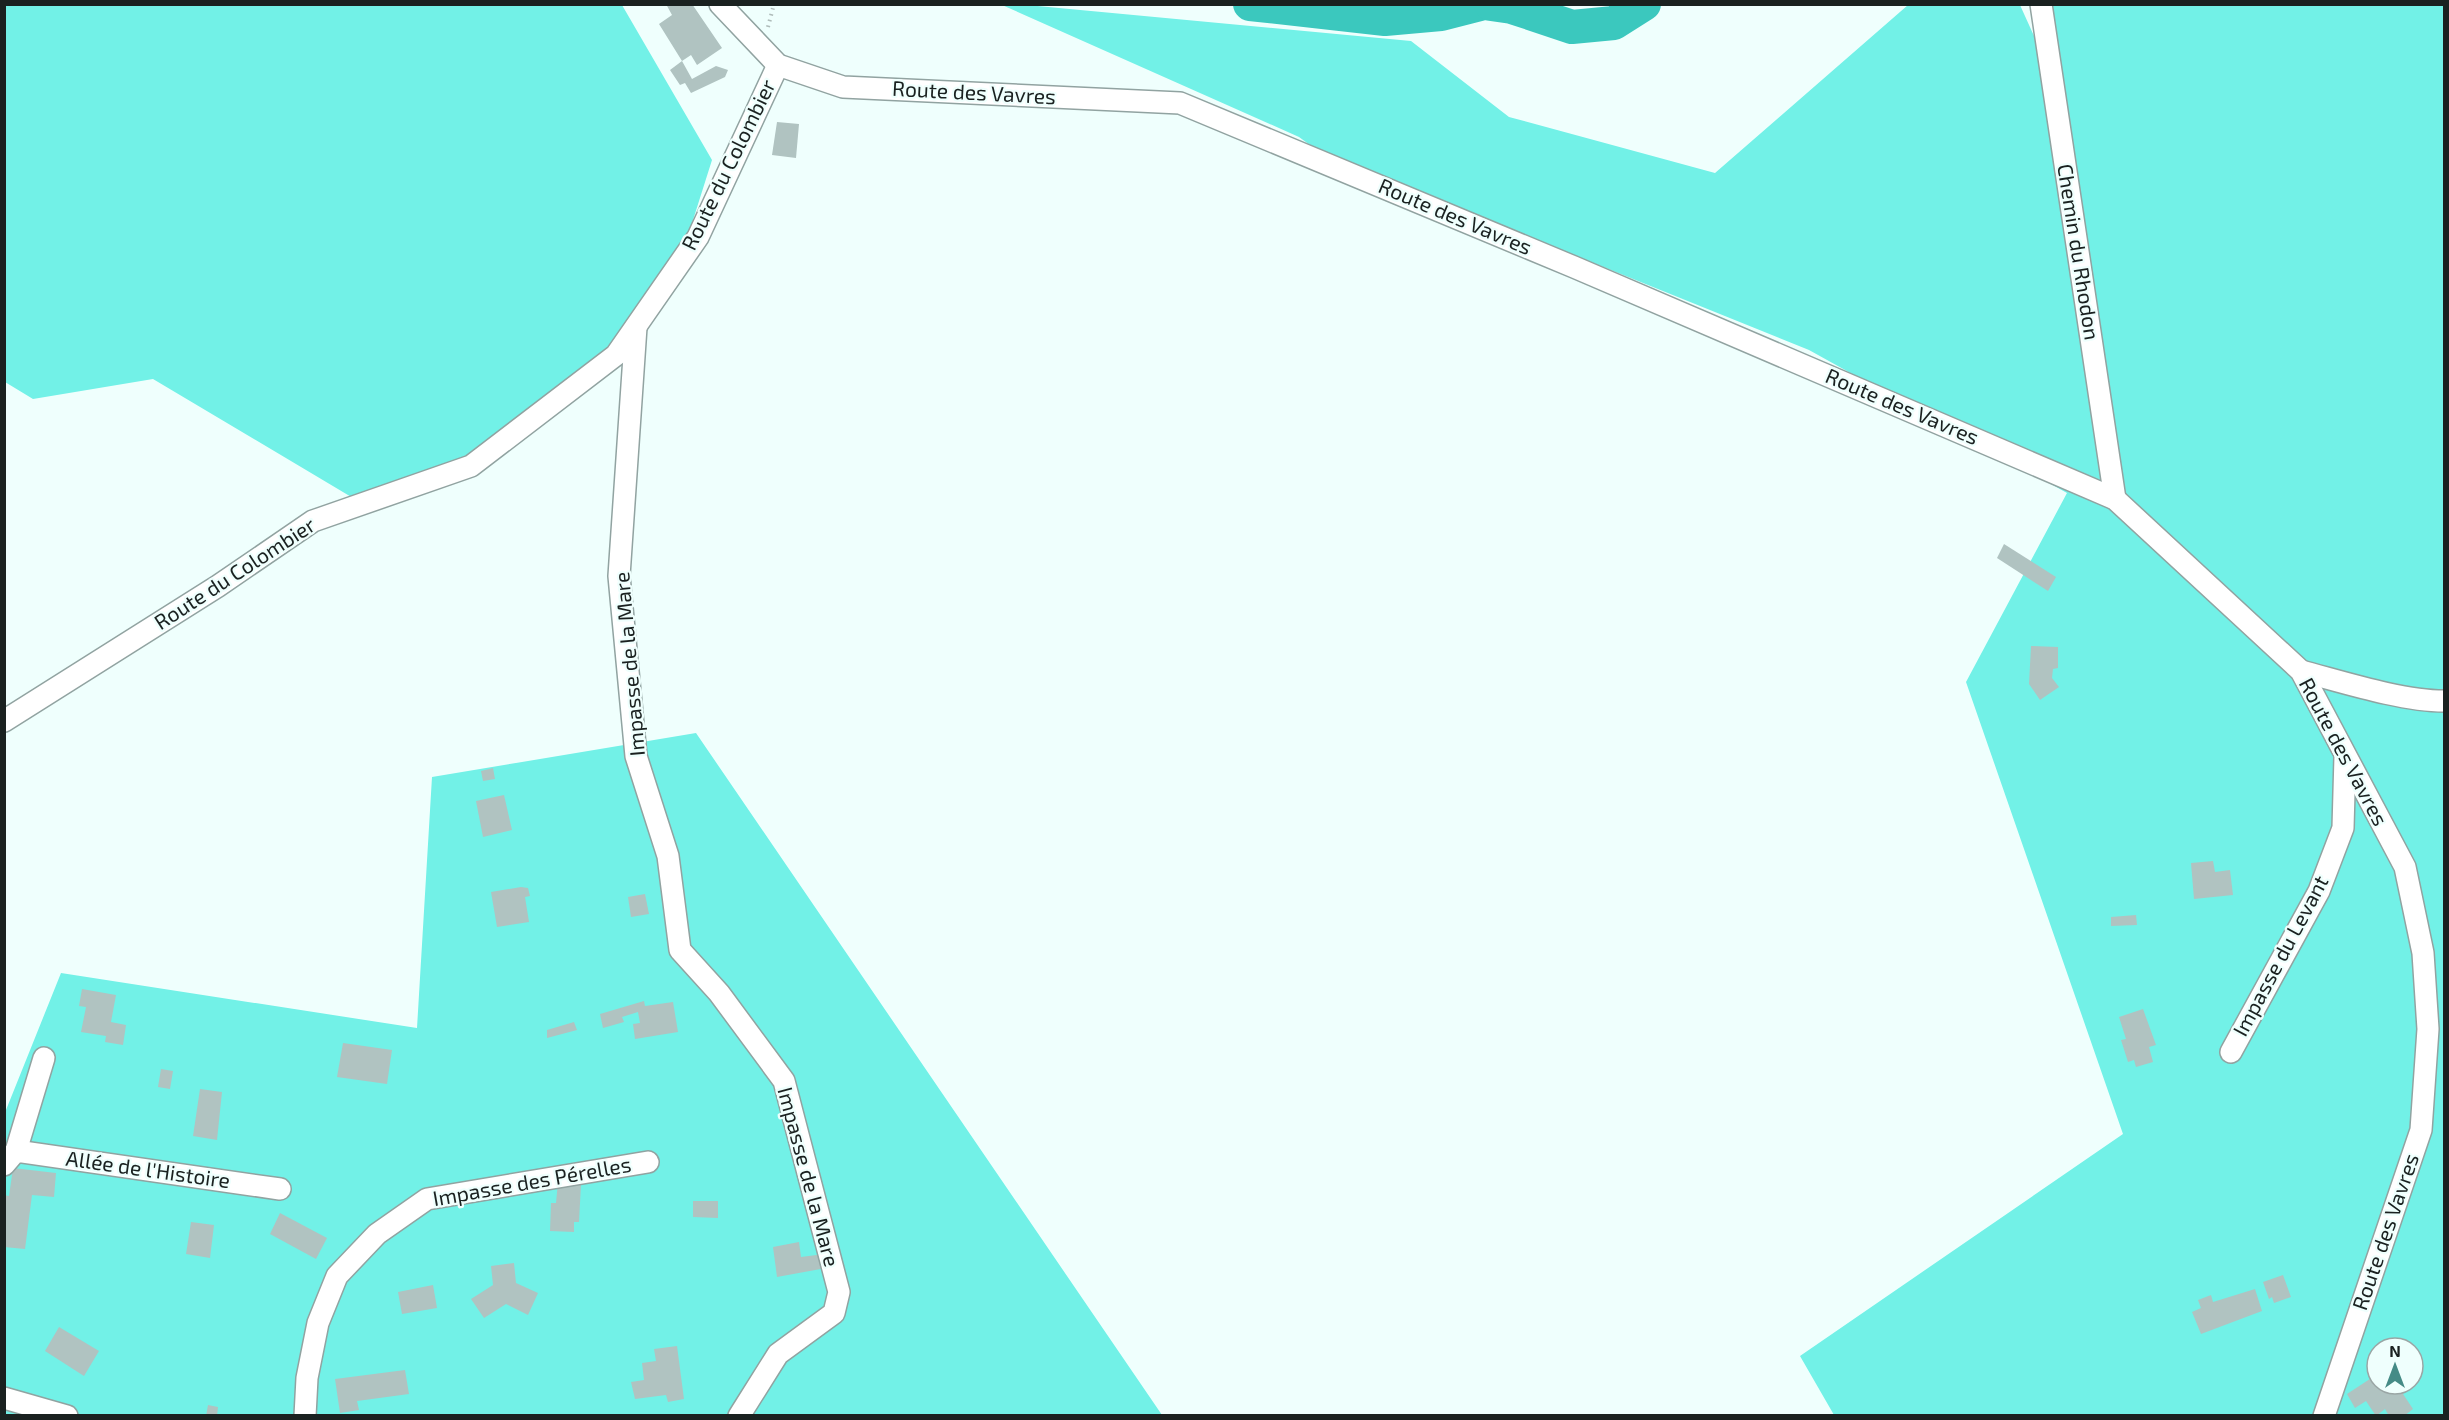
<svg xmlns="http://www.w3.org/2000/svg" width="2449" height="1420" font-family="'Exo 2',sans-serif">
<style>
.green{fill:#72f1e7;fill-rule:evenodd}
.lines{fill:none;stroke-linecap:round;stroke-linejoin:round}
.river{stroke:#3bc8be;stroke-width:34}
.building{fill:#b0c3c1}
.minor-casing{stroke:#91a3a1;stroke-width:24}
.path{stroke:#afbcba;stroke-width:4;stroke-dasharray:1.5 4.5;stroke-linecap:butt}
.minor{stroke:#fff;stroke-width:21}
.labels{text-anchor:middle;stroke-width:4.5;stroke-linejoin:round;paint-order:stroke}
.street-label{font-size:21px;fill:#1a2120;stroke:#effffd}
</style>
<rect width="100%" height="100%" fill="#effffd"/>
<g class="green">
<polygon points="4,5 622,5 712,160 681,258 550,417 418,478 353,498 153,379 33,399 5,382"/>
<path d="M1002,5H1027L1411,41L1509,117L1715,173L1908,5H2020L2057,87L2053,5H2444V1415H1834L1800,1356L2123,1134L1966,682L2067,493L1809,350L1321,153L1299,137ZM2377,1348H2413V1384H2377Z"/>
<polygon points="696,733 1162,1415 5,1415 4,1115 61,973 417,1028 432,777"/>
</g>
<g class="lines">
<g class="river">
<polyline points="1250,4 1385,19 1441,14 1480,4"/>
<polyline points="1491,4 1512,7 1572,27 1614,23 1644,4"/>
</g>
</g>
<g class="building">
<polygon points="666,4 692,4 722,48 697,65 691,55 682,61 659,24 672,15"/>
<polygon points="682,61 692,79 716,66 728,70 725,77 691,93 685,83 680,85 670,70"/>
<polygon points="777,122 799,124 796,158 772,155"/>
<polygon points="2004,544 2056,577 2048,591 1997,558"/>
<polygon points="2031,646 2058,647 2058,668 2053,669 2052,678 2059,687 2040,700 2029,684"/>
<polygon points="493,768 495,779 483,781 481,771"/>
<polygon points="504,795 512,830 483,837 476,801"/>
<polygon points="2213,861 2215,872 2230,870 2233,895 2194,899 2191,863"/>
<polygon points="521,887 528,888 530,896 525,897 529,922 497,927 491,892"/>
<polygon points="645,894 649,914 631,917 628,897"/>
<polygon points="2136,915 2137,925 2111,926 2111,917"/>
<polygon points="82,989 116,995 111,1022 126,1025 123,1045 105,1042 106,1036 81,1032 86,1007 79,1006"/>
<polygon points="644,1001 645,1006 673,1002 678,1032 635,1039 633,1024 640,1023 638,1012 622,1017 624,1022 603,1028 600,1014"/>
<polygon points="2143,1009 2156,1045 2149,1047 2153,1062 2136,1067 2134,1060 2128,1062 2121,1040 2126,1039 2119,1017"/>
<polygon points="574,1022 577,1030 547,1038 547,1030"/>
<polygon points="343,1043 392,1050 387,1084 337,1077"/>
<polygon points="161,1069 173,1071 170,1089 158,1087"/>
<polygon points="200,1089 222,1092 217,1140 193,1136"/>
<polygon points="13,1168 56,1173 54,1197 32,1195 25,1249 4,1247 4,1195 9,1196"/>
<polygon points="558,1182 581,1184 579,1222 574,1222 574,1232 550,1231 551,1203 556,1203"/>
<polygon points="693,1201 718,1201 718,1218 693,1217"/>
<polygon points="280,1213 327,1238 316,1259 270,1234"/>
<polygon points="191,1222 214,1225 210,1258 186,1254"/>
<polygon points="799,1242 801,1257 824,1254 826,1268 777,1277 773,1247"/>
<polygon points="514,1263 516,1283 538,1293 528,1315 506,1304 484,1318 471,1299 493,1285 491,1266"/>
<polygon points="2283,1275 2291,1297 2274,1303 2272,1297 2269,1299 2263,1282"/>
<polygon points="433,1285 437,1308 402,1314 398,1292"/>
<polygon points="2255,1289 2262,1311 2201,1334 2192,1312 2201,1308 2198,1300 2211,1295 2213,1302"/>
<polygon points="59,1327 99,1351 84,1376 45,1351"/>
<polygon points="677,1346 684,1399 668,1402 666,1395 635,1399 631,1382 644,1380 642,1363 656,1361 654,1349"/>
<polygon points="405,1370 409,1394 357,1401 359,1410 340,1413 335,1379"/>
<polygon points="2376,1375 2377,1384 2382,1384 2385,1389 2393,1384 2401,1384 2406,1391 2403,1394 2413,1409 2404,1416 2389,1416 2385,1409 2376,1416 2366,1401 2355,1408 2347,1394"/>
<polygon points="208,1405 218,1407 217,1416 206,1416"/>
</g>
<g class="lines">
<g class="minor-casing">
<g id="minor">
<polyline points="720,4 778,65 843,87 1180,103 1574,267 2115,499 2301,671 2405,867 2423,953 2428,1029 2421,1130 2324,1416"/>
<polyline points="2041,4 2115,499"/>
<polyline points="636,327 619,576 636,756 668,856 680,950 719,993 784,1081 839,1292 834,1313 778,1354 739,1416"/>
<path d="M2301,671C2343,682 2402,701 2444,701"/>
<polyline points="4,721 218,586 313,521 471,466 616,355 698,237 778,65"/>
<polyline points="2231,1052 2319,891 2343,828 2345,756"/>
<polyline points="16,1151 44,1058"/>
<polyline points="4,1165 16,1151 280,1189"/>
<polyline points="4,1398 67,1416"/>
<polyline points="305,1416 307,1378 318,1323 337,1276 377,1234 427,1199 648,1162"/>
</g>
</g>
<polyline class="path" points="768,27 774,4"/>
<use href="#minor" class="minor"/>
</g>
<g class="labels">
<g class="street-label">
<text transform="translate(974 93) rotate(3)" y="7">Route des Vavres</text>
<text transform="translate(729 165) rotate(-64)" y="7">Route du Colombier</text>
<text transform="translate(1455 217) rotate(23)" y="7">Route des Vavres</text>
<text transform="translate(2078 252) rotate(81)" y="7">Chemin du Rhodon</text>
<text transform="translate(1902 407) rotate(23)" y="7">Route des Vavres</text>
<text transform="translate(235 574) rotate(-33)" y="7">Route du Colombier</text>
<text transform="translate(630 664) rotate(-95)" y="7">Impasse de la Mare</text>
<text transform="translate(2343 752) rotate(62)" y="7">Route des Vavres</text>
<text transform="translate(2281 956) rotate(-62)" y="7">Impasse du Levant</text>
<text transform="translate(148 1170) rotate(8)" y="7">Allée de l'Histoire</text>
<text transform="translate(808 1177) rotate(75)" y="7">Impasse de la Mare</text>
<text transform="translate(532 1182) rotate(-10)" y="7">Impasse des Pérelles</text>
<text transform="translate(2386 1232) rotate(-71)" y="7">Route des Vavres</text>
</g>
</g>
<rect width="2449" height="1420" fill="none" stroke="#1a2120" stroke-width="12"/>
<g transform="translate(2395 1366)"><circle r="28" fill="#effffd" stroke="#9aa6a5" stroke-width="1.5"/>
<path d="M0-4.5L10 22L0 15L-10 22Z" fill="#458b86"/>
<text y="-9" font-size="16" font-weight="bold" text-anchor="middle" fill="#1a2120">N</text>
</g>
</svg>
